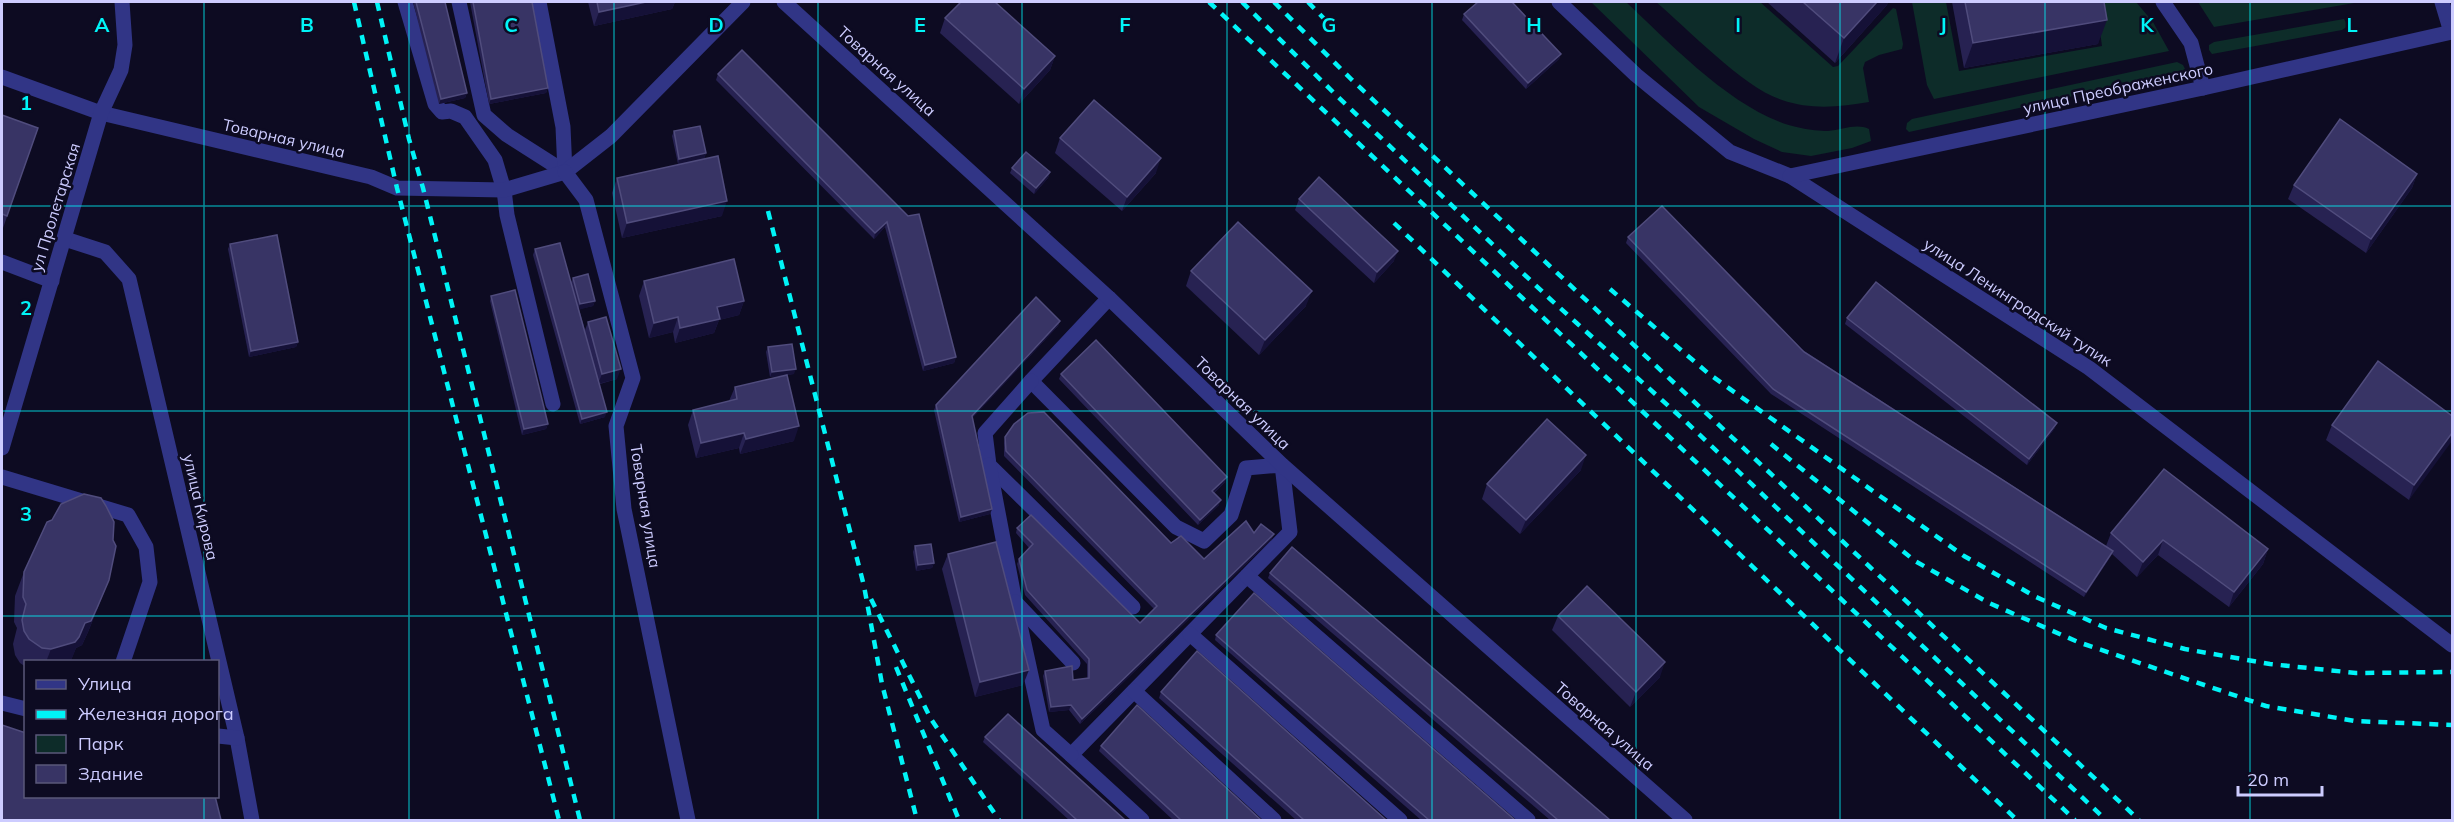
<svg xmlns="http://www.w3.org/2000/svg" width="2454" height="822" font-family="Mulish,sans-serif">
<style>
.green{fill:#0d2c29}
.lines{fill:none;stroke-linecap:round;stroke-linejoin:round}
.service{stroke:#313586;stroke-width:15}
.minor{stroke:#313586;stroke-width:15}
.rail{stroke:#00f4f7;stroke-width:4.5;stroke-dasharray:9 8;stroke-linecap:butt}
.wall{fill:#272252}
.shaded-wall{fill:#151137}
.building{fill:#383465;stroke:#504c7d;stroke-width:1.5}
.grid{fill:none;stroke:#00f4f7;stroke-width:1.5;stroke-opacity:0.55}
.labels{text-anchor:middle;stroke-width:5;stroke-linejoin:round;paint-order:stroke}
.street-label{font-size:16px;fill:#cdccff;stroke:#0d0b22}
.grid-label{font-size:20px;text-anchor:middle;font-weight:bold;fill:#00f4f7;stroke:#0d0b22;stroke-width:5;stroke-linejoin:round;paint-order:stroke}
</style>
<rect width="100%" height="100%" fill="#0d0b22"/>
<g class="green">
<path d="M1591,2H1626C1671,44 1738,116 1801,128C1809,130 1820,131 1828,131C1842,130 1856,123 1869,129L1871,141L1852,148L1811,156L1782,152L1754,139L1699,107Z"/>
<path d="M1656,2H1760L1833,67L1838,66L1893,8L1896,9L1903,44L1902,49L1879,55L1865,62L1863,68L1869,102C1840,107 1811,110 1782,100C1744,88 1688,29 1656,2Z"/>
<polygon points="1912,2 1946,2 1959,71 2102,46 2096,2 2136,2 2153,22 2169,51 1934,99 1927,85"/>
<polygon points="2198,2 2360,2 2214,27"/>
<polygon points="2344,19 2348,26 2342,30 2212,54 2209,50 2209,45 2214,42"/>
<polygon points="2177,62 2183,65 2185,69 2179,73 1909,132 1906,129 1907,123 1912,119"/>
</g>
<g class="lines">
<g class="service">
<polyline points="405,2 435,104 442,112 451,111 465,117 495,160 504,190 507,215 553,404"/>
<polyline points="459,2 484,115 507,135 565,172"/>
<polyline points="539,2 563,127 565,172"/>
<polyline points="2163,2 2191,43 2203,88"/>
<polyline points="2442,2 2451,32"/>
<polyline points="65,239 105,252 129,279 237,738 252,820"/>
<polyline points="2,262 52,281"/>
<polyline points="1109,298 1031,381 1176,527 1204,541 1231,515 1246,468 1282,465 1290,532 1071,755 1142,820"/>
<polyline points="1031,381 985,433 989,465 1133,607"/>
<polyline points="989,465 1015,602 1043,730 1071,755"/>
<polyline points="2,477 128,515 146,547 150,582 123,662"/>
<polyline points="1247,576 1528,820"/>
<polyline points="1015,602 1073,663"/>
<polyline points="1190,634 1400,820"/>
<polyline points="1134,691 1274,820"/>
<polyline points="2,703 26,709"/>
<polyline points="218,736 237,738"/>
</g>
<g class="minor">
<polyline points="784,2 1109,298 1282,465 1685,820"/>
<polyline points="1559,2 1636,75 1730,152 1790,176 2089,368 2452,645"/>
<polyline points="2,77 101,113 371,177 397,188 504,190 565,172 611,136 743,2"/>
<polyline points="565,172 586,200 633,378 616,426 624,509 688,820"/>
<polyline points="1790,176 2203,88 2452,32"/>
<polyline points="2,448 101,113 121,70 125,45 122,2"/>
</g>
<g class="rail">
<polyline points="354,2 397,188 559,820"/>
<polyline points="377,2 409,139 423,188 580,820"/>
<polyline points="1209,2 2075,820"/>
<polyline points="1242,2 1335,94 1549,298 1684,420 2106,820"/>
<polyline points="1274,2 1352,80 2139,820"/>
<polyline points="1308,2 1333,28"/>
<polyline points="768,211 864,586 882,684 917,820"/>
<polyline points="1394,223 2017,820"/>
<polyline points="1610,289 1709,374 1964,556 2036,597 2106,628 2185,649 2270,664 2356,673 2452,672"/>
<polyline points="1771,444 1915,561 1989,603 2078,642 2266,706 2355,721 2452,725"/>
<polyline points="871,599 931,719 999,820"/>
<polyline points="896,667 959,820"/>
</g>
</g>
<g class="wall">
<polygon points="413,2 445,2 467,93 465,98 439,104"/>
<polygon points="470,2 532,2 548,88 546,93 489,104"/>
<polygon points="588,2 675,2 672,9 594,26"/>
<polygon points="1767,2 1888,2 1887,5 1835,63"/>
<polygon points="1952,2 2104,2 2098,44 1964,68"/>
<polygon points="1464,14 1561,54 1559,59 1526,89 1462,20"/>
<polygon points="945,18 1055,56 1050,70 1019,104 940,33"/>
<polygon points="718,74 908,216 956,357 954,363 923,371 885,227 874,239 716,80"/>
<polygon points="2,115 38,128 2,231"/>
<polygon points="674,131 706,153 704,159 678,164 672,136"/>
<polygon points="1060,138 1156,173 1122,211 1055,153"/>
<polygon points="1012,168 1050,172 1048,178 1034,194 1010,173"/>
<polygon points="2417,174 2412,188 2366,253 2288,199 2294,185"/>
<polygon points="617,178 722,216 622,238 612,193"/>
<polygon points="1299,199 1394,261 1374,283 1295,210"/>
<polygon points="1628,237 2106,546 2111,533 2268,549 2263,564 2229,607 2158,555 2137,577 2112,554 2084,597 1771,394 1626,243"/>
<polygon points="230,244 298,342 296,347 249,357 228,249"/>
<polygon points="535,249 571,282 573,278 595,301 593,306 579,309 585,330 588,322 617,379 600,384 605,417 580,424 533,255"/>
<polygon points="1191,271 1306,306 1259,355 1186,286"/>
<polygon points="644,281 744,301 739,315 719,320 714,333 675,343 673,332 649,338 639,296"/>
<polygon points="491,296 548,424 546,429 522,435 490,301"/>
<polygon points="1847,318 2055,428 2027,465 1845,324"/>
<polygon points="1060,321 1058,326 972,418 992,509 990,514 959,522 934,410 936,405"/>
<polygon points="768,347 794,374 770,377 766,352"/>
<polygon points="1061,374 1225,482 1214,493 1219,505 1198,525 1059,379"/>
<polygon points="735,387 794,441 740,454 739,448 696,458 688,425 693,410 729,401"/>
<polygon points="2452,416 2409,500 2326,440 2332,425"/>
<polygon points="1005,437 1171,543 1204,559 1254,533 1272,539 1080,724 1069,710 1049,712 1043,676 1045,671 1073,680 1087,678 1087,664 1025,595 1017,564 1019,559 1029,548 1016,533 1017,528 1140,623 1154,609 1004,456 1004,443"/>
<polygon points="1581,470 1520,534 1482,499 1487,484"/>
<polygon points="915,546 934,563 932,568 916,571 913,552"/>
<polygon points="948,554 1023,685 975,697 942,569"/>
<polygon points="24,572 109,580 88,632 82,645 76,648 70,662 26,662 26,667 20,663 15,655 13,644 17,628 14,622 15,596"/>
<polygon points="1270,573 1610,820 1550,820 1268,578"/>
<polygon points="1558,616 1660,677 1630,707 1552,630"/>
<polygon points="1216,635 1515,820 1421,820 1215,640"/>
<polygon points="1161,692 1386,820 1296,820 1159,698"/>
<polygon points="985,737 1125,820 1069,820 983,742"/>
<polygon points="1101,746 1261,820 1173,820 1099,751"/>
</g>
<g class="shaded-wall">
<polygon points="646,2 675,2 672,9 594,26 599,12"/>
<polygon points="1877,2 1888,2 1887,5 1835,63 1844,38"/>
<polygon points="2107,20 2098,44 1964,68 1973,43"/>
<polygon points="1561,54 1559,59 1526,89 1528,83"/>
<polygon points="1055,56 1050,70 1019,104 1024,89"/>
<polygon points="548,88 546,93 489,104 491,99"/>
<polygon points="467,93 465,98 439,104 441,99"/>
<polygon points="706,153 704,159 678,164 679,159"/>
<polygon points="1161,158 1156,173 1122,211 1127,197"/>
<polygon points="1050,172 1048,178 1034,194 1036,188"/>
<polygon points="2417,174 2412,188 2366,253 2371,239"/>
<polygon points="727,201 722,216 622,238 627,223"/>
<polygon points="887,222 885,227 874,239 875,233"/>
<polygon points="1398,251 1394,261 1374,283 1377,272"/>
<polygon points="1312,291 1306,306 1259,355 1265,340"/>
<polygon points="595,301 593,306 578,310 580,304"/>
<polygon points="744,301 739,315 719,320 714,333 675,343 680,328 717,307"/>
<polygon points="678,317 673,332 649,338 654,323"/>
<polygon points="1060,321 1058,326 970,421 972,416"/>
<polygon points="298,342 296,347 249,357 251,351"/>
<polygon points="956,357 954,363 923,371 925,365"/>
<polygon points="621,369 617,379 598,384 602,374"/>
<polygon points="796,369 794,374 770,377 772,372"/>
<polygon points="607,412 605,417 580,424 582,419"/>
<polygon points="2057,423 2055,428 2027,465 2029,459"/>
<polygon points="548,424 546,429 522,435 524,429"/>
<polygon points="799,426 794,441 740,454 746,439"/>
<polygon points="744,433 739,448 696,458 701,443"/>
<polygon points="2452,433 2452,441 2409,500 2414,485"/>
<polygon points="1586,455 1581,470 1520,534 1526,520"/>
<polygon points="1227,477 1225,482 1210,496 1212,491"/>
<polygon points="1221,500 1219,505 1198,525 1200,520"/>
<polygon points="992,509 990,514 959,522 961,517"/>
<polygon points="1274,534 1272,539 1080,724 1082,719"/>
<polygon points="2163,540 2158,555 2137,577 2143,562"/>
<polygon points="2268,549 2263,564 2229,607 2234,592"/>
<polygon points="2113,551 2111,556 2084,597 2086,592"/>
<polygon points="934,563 932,568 916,571 918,565"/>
<polygon points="109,580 88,632 82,645 76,648 71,661 46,662 51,649 85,623"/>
<polygon points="1665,662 1660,677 1630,707 1636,692"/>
<polygon points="1029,670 1023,685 975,697 980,682"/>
<polygon points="1071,705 1069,710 1049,712 1051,707"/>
</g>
<g class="building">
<polygon points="416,2 445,2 467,93 441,99"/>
<polygon points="473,2 532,2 548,88 491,99"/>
<polygon points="597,2 646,2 599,12"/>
<polygon points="961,2 995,2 1055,56 1024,89 945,18"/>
<polygon points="1478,2 1512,2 1561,54 1528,83 1464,14"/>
<polygon points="1803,2 1877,2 1844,38"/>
<polygon points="1965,2 2104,2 2107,20 1973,43"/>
<polygon points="742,50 908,216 919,214 956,357 925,365 887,222 875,233 718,74"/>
<polygon points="1094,100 1161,158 1127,197 1060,138"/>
<polygon points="2,115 38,128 7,216 2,214"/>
<polygon points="2340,119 2417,174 2371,239 2294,185"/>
<polygon points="700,126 706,153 679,159 674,131"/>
<polygon points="1026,152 1050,172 1036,188 1012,168"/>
<polygon points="718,156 727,201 627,223 617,178"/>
<polygon points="1319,177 1398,251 1377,272 1299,199"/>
<polygon points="1662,206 1804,352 2113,551 2086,592 1773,389 1628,237"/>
<polygon points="1238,222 1312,291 1265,340 1191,271"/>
<polygon points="277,235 298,342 251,351 230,244"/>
<polygon points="560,243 607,412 582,419 535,249"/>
<polygon points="734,259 744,301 717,307 720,319 680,328 678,317 654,323 644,281"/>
<polygon points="588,274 595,301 580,304 573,278"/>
<polygon points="1876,282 2057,423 2029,459 1847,318"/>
<polygon points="515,290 548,424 524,429 491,296"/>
<polygon points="1036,297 1060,321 972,416 992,509 961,517 936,405"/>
<polygon points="606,317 621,369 602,374 588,322"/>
<polygon points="1096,340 1227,477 1212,491 1221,500 1200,520 1061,374"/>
<polygon points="792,344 796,369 772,372 768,347"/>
<polygon points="2378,361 2452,416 2452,433 2414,485 2332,425"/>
<polygon points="787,375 799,426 746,439 744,433 701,443 693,410 737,399 735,387"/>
<polygon points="1044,412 1171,543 1181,536 1204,559 1246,521 1254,533 1261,524 1274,534 1082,719 1071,705 1051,707 1045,671 1072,666 1073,680 1089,678 1089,659 1027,590 1019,559 1033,544 1017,528 1031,515 1140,623 1157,606 1006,451 1005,437 1014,424 1028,413"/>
<polygon points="1547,419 1586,455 1526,520 1487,484"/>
<polygon points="2164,469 2268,549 2234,592 2163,540 2143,562 2111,533"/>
<polygon points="84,494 101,498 106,506 114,522 113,540 116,546 109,580 97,608 91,621 85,623 79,637 75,642 51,649 42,648 29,639 24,631 22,620 26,604 23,597 24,572 47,522 52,520 61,504"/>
<polygon points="996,542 1029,670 980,682 948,554"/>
<polygon points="931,544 934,563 918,565 915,546"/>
<polygon points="1292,547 1610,820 1558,820 1270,573"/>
<polygon points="1587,586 1665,662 1636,692 1558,616"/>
<polygon points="1254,593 1515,820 1429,820 1216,635"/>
<polygon points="1197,651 1386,820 1304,820 1161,692"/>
<polygon points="1137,705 1261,820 1181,820 1101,746"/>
<polygon points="1008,714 1125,820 1077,820 985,737"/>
<polygon points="2,725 26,733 26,796 215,796 221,820 2,820"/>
</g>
<path class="grid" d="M204,2V662M409,2V820M614,2V820M818,2V820M1022,2V820M1227,2V820M1432,2V820M1636,2V820M1840,2V820M2045,2V820M2250,2V820M2,206H2452M2,411H2452M2,616H2452M204,796V820"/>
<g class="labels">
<g class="street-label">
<text transform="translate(887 71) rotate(42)" y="6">Товарная улица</text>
<text transform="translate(2118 88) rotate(-12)" y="6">улица Преображенского</text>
<text transform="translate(284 138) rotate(13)" y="6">Товарная улица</text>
<text transform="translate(55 207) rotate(-73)" y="6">ул Пролетарская</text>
<text transform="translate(2018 302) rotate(33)" y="6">улица Ленинградский тупик</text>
<text transform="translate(1243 403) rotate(44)" y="6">Товарная улица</text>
<text transform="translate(646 506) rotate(81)" y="6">Товарная улица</text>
<text transform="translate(201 507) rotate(77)" y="6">улица Кирова</text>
<text transform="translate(1605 726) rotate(41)" y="6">Товарная улица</text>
</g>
</g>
<g class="grid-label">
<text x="102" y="32">A</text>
<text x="307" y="32">B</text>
<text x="511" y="32">C</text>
<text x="716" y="32">D</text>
<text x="920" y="32">E</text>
<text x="1125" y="32">F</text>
<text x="1329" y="32">G</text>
<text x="1534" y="32">H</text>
<text x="1738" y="32">I</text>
<text x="1943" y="32">J</text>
<text x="2147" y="32">K</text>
<text x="2352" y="32">L</text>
<text x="26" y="110">1</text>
<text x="26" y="315">2</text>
<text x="26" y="521">3</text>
</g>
<rect width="2454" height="822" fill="none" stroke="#cdccff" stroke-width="6"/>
<rect x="24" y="660" width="195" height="138" fill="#0d0b22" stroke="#5a587a" stroke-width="1.5"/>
<rect x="36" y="680" width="30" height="9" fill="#313586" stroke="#5a587a" stroke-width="1.5"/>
<text x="78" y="690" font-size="18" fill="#cdccff">Улица</text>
<rect x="36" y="710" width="30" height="9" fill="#00f4f7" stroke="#5a587a" stroke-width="1.5"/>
<text x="78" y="720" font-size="18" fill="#cdccff">Железная дорога</text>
<rect x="36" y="735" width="30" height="18" fill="#0d2c29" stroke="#5a587a" stroke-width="1.5"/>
<text x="78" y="750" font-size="18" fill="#cdccff">Парк</text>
<rect x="36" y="765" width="30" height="18" fill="#383465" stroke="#5a587a" stroke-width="1.5"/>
<text x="78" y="780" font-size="18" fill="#cdccff">Здание</text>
<path d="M2238 786v9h84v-9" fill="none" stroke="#cdccff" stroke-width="3"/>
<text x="2247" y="786" font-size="18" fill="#cdccff" stroke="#0d0b22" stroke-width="4.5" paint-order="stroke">20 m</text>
</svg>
